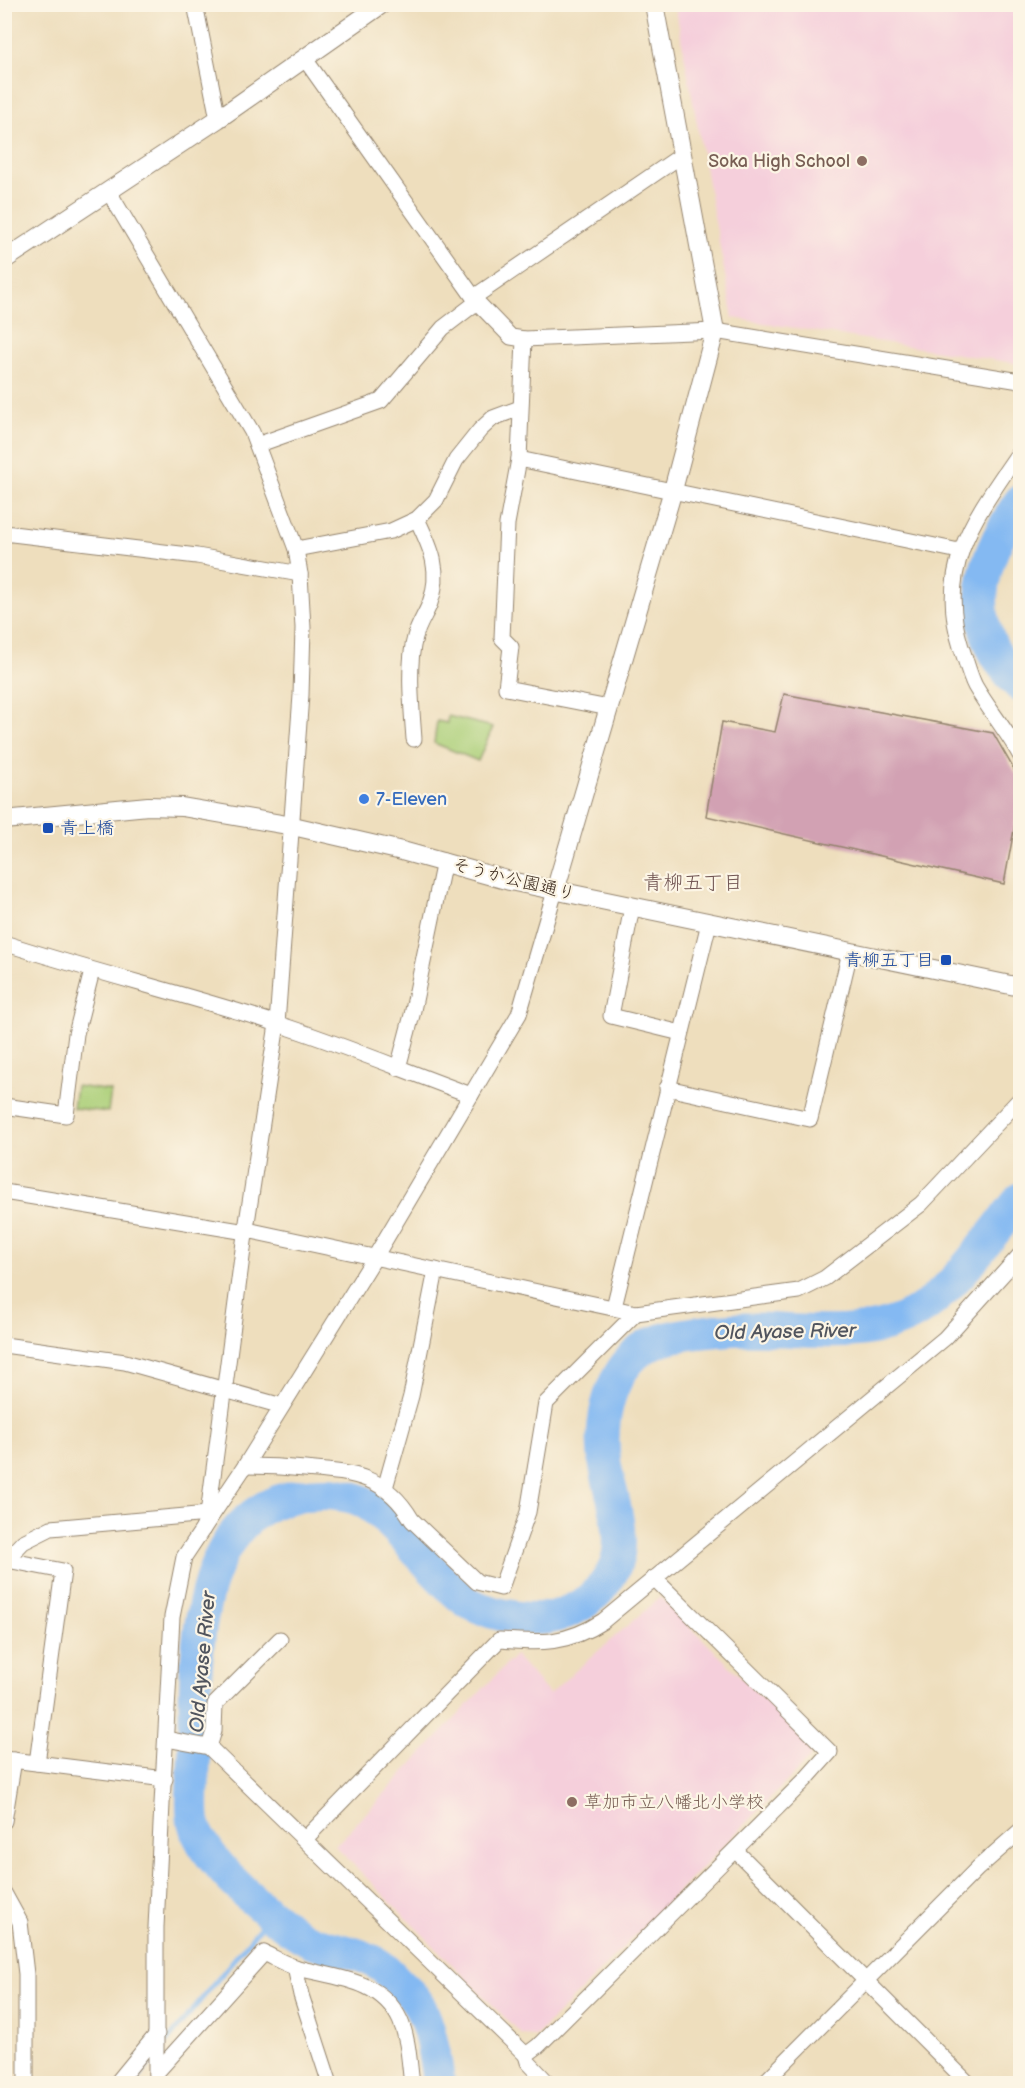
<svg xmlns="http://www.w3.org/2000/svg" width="1025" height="2088" font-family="'Balsamiq Sans','Klee One',sans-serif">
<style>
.built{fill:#f5cfdb}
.green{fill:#abcf78;stroke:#737c4b;stroke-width:1.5}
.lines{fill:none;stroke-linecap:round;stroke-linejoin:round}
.stream{stroke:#84b9f2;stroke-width:5}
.river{stroke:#84b9f2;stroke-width:33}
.building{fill:#d2a1b3}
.minor-casing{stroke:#94846e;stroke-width:17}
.tertiary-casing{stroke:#94846e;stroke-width:20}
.minor{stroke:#fff;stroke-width:15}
.tertiary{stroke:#fff;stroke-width:18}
.education-dot{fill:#8d6e63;stroke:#fcf5e5;stroke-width:2}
.shop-dot{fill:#3f7fe0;stroke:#fcf5e5;stroke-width:2}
.transit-dot{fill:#1a4fb4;stroke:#fcf5e5;stroke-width:2}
.labels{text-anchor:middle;stroke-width:4.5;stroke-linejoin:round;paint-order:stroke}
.education-label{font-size:18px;fill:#785e54;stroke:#fcf5e5;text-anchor:end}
.shop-label{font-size:18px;fill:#366cbe;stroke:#fcf5e5;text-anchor:start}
.transit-label{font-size:18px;fill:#164399;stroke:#fcf5e5;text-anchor:start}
.street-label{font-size:18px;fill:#3b2a1e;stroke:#fcf5e5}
.neighbourhood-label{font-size:20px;fill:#705452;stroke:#fcf5e5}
.water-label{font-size:20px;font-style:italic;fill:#51555e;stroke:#fcf5e5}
</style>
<rect width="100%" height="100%" fill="#fcf5e5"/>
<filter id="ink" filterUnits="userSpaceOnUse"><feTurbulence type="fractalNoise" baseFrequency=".0167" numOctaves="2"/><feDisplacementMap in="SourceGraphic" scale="12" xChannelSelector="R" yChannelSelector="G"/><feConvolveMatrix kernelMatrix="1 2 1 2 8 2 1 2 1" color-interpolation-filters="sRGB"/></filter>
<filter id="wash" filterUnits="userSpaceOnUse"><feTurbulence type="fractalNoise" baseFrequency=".008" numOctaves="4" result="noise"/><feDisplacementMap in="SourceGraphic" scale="24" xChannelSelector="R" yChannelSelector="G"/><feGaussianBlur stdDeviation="1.35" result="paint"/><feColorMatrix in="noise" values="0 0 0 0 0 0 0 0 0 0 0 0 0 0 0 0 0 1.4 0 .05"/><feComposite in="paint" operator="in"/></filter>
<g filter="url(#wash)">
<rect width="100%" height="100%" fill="#eedebd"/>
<g class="built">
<polygon points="675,5 1020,5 1020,364 733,318"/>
<polygon points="660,1597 810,1745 810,1758 536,2036 522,2035 335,1846 515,1655 549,1694"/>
</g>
<g class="green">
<polygon points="448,716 493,727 478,761 434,743 437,721 447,723"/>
<polygon points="76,1086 111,1091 108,1112 73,1108"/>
</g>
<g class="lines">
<g class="stream">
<polyline points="160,2050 271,1914"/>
<polyline points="133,2084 152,2060"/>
</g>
<g class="river">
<path d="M1020,501C977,564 961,626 1020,686"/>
<path d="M439,2084C435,2058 431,2028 419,2005C415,1997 407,1991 401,1985C395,1979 388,1971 381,1966C361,1952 335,1950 313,1942C278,1927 202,1861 194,1823C190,1806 195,1761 195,1741C195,1659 192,1515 297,1496C314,1493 334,1492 351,1497C368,1501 383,1516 395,1528C412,1546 453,1595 471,1604C485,1611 500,1615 515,1617C529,1619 545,1620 559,1615C594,1604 623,1573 619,1535C618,1511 609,1487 605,1464C599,1426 607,1381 635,1355C651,1340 674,1336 694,1333C712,1331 730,1329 748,1329C803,1329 867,1342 917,1312C954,1290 992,1233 1020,1199"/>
</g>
</g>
<g id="blocks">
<polygon class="building" points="784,694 993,733 1020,780 1020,797 1004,884 706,816 722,722 775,732"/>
</g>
</g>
<g filter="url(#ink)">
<use href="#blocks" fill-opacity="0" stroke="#94846e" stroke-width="1.5"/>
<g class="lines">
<g class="minor-casing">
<g id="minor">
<polyline points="195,4 218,119"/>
<polyline points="305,59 477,302 511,337 524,339 519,459 507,524 502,638 511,647 506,688 609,708"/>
<polyline points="109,192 252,432 296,549 300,574 303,628 301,695 277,1024 244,1242 208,1514 203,1529"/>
<polyline points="474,297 682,155"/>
<polyline points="524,339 715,331 1020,381"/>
<polyline points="257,445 381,401 443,328 477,302"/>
<path d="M1020,451C977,514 935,566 961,647C966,660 969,674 975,686C989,710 1007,731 1020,755"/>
<polyline points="519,459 959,551"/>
<polyline points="4,533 197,556 300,574"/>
<polyline points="296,549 391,531 417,519 436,500 456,460 480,430 493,418 520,408"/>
<path d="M414,739C412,710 407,664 415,637C418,625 426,614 430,603C442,571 431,548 417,519"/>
<polyline points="632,907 611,1016 681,1033"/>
<path d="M4,943C94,972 185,994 275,1023C341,1044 405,1071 471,1095"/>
<polyline points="398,1068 412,1015 444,861"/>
<polyline points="667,1088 810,1119 850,952"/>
<polyline points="4,1106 66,1115 76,1034 92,971"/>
<polyline points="4,1192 246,1232"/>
<polyline points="247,1230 636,1313 799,1291 825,1278 921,1204 1020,1099"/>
<polyline points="614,1307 709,923"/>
<polyline points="4,1345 125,1362 282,1406"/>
<path d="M245,1466C265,1466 285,1467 305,1469C352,1473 385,1474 412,1520L477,1582L501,1588L528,1512L546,1403L636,1313"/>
<polyline points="385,1488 411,1396 436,1270"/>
<polyline points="7,1560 63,1571 37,1763"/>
<polyline points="4,1562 23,1542 51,1528 208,1514"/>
<polyline points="166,1739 209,1747 526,2055 538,2046 805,1780 830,1752 654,1578"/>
<polyline points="209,1747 214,1731 215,1704 280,1639"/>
<polyline points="4,1759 165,1779"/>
<polyline points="4,1821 14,1760"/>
<path d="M305,1839L499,1640C541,1643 566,1645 603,1621L945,1338L1020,1255"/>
<polyline points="735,1850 969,2084"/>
<polyline points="4,1893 20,1922 26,1974 26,2084"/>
<polyline points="295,1967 301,1995 330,2084"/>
<polyline points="526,2055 528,2062 549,2084"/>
<path d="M156,2073L264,1953C275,1958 286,1965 298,1968C336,1978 381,1979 400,2020C409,2040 409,2063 412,2084"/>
<polyline points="116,2084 157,2034"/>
<polyline points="156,2084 156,1927 162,1804 172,1617 184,1557 245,1466 375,1257 519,1014 555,891"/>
<polyline points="763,2084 978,1868 1020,1831"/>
</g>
</g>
<g class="tertiary-casing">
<g id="tertiary">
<polyline points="4,260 218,119 382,4"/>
<polyline points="4,820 148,806 182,807 293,826 402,851 510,881 1020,987"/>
<polyline points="555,891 673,490 715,331 654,4"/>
</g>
</g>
<use href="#minor" class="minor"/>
<use href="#tertiary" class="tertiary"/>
</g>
</g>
<g class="education-dot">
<circle cx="862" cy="161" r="6"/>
<circle cx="572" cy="1802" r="6"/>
</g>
<circle class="shop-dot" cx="364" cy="799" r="6"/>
<g class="transit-dot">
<rect x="42" y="822" width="12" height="12" rx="3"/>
<rect x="940" y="954" width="12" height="12" rx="3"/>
</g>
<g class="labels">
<g class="education-label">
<text x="850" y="167">Soka High School</text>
<text x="584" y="1808" text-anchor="start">草加市立八幡北小学校</text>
</g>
<g class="shop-label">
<text x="376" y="805">7-Eleven</text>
</g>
<g class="transit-label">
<text x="60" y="834">青上橋</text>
<text x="934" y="966" text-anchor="end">青柳五丁目</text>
</g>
<g class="street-label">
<text transform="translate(514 879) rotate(14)" y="6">そうか公園通り</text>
</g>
<g class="neighbourhood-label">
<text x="693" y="889">青柳五丁目</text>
</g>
<g class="water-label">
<text transform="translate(785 1331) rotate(-1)" y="7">Old Ayase River</text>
<text transform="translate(202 1662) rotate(-85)" y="7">Old Ayase River</text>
</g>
</g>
<rect width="1025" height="2088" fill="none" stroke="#fcf5e5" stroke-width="24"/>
</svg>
